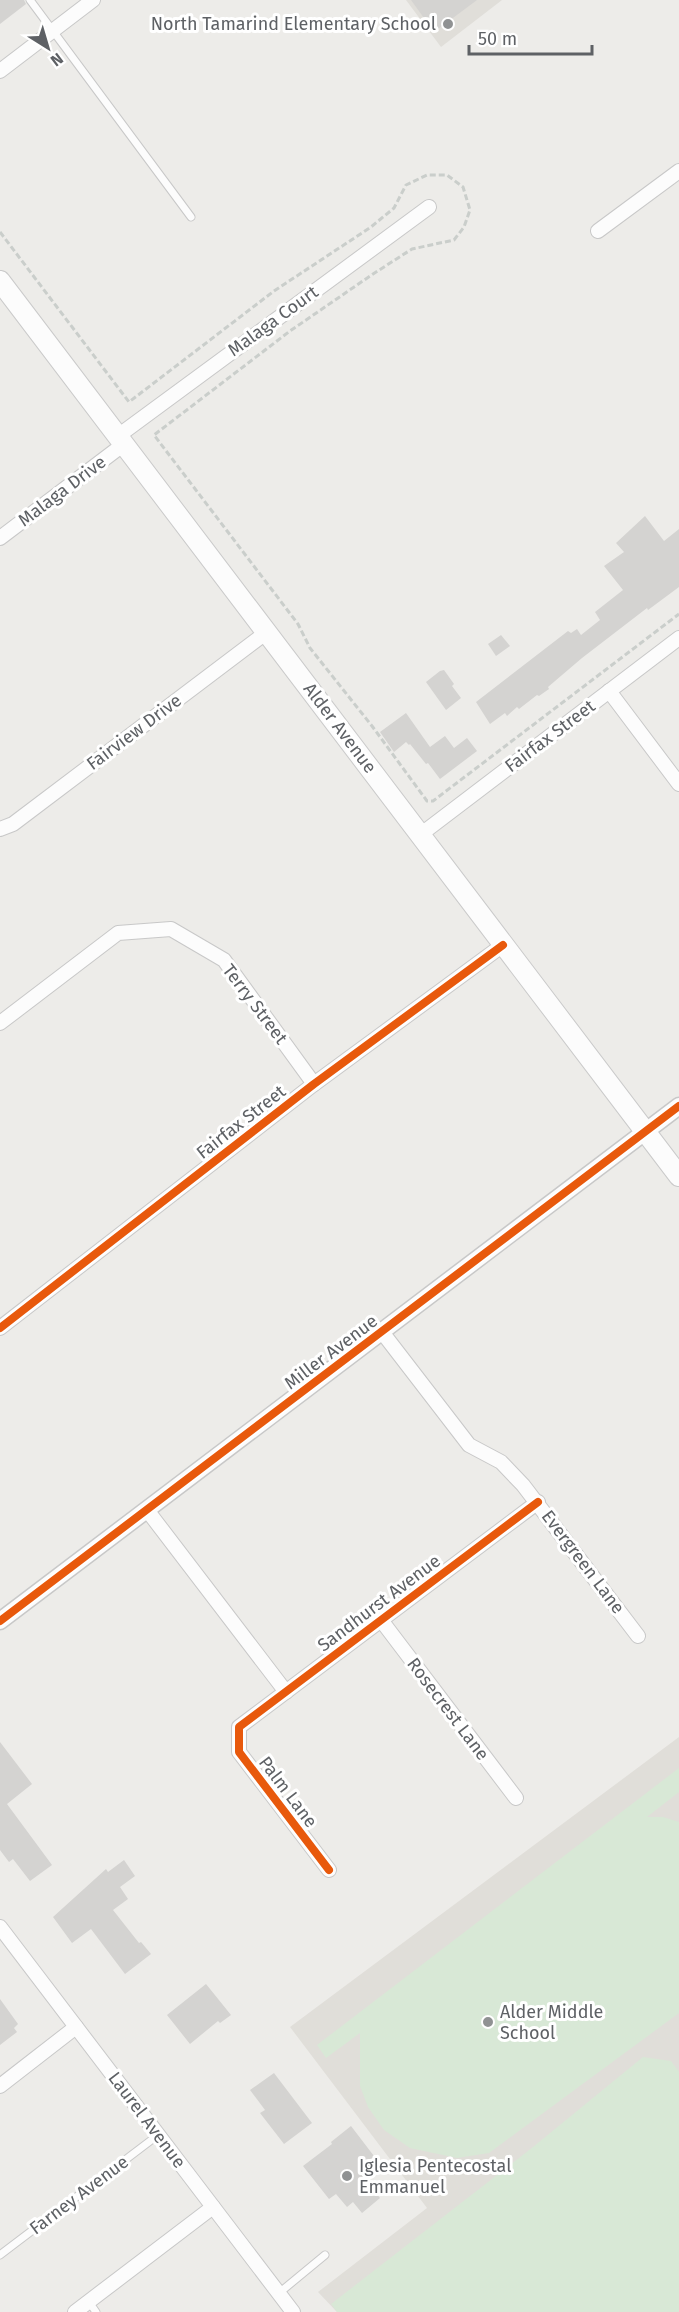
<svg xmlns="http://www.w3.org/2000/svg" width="679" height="2312" font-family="'Fira Sans',sans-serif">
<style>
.education{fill:#e0ded9}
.green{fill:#d8e8d6}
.building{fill:#d4d3d1}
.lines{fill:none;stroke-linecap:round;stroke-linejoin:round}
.service-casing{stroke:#c8c8c8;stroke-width:9}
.minor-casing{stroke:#c8c8c8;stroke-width:16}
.tertiary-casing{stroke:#c8c8c8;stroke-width:19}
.secondary-casing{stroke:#cacaca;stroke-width:22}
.path{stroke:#cacecb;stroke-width:3;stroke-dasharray:6 3;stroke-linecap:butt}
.service{stroke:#fcfcfc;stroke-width:7}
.minor{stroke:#fcfcfc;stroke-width:14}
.tertiary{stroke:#fcfcfc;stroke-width:16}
.secondary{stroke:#fcfcfc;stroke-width:20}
.cycleway-casing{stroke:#fff;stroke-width:11}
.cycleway{stroke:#e8590c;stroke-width:8}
.poi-dot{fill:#909293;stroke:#fff;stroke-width:2}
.labels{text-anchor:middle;stroke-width:6;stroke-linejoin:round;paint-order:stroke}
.poi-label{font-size:18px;fill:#5e6165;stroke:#fff;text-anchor:start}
.street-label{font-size:18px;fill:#5e6165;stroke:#fff}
</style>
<rect width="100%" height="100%" fill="#edece9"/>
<g class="education">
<polygon points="406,0 502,0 441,47"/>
<polygon points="679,1737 679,2312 337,2312 318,2292 427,2208 290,2027"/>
</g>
<g class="green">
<polygon points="679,1768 679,1792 647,1817 663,1817 679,1822 679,2013 489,2153 457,2158 410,2148 384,2130 368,2107 360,2086 360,2033 326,2058 317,2045"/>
<polygon points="643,2057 671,2061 679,2072 679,2312 337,2312 331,2304 533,2147"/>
</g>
<g class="building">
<polygon points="0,0 24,0 26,4 0,24"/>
<polygon points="411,0 477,0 434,32"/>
<polygon points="645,516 664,541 679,529 679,587 648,610 647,608 582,658 548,687 549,689 539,696 537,695 519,709 517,707 507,716 505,713 490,724 476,702 568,631 571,633 577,629 581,635 600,620 595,612 623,590 604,566 624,552 616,543"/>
<polygon points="501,635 510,646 496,656 488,644"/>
<polygon points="444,670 454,684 452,686 461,698 446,710 426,682 440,671"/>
<polygon points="406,713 430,747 445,736 454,748 467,738 477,751 440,779 428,763 426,764 410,744 409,745 406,742 394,752 380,732"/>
<polygon points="0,1742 32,1784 7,1804 52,1865 30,1881 13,1859 9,1862 0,1850"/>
<polygon points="124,1860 135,1876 120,1887 128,1899 113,1910 139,1943 141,1942 151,1954 125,1974 91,1929 72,1943 53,1917 106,1869 108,1872"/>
<polygon points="206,1984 231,2015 220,2023 218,2021 190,2044 167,2015"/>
<polygon points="0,1999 18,2024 14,2028 17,2032 0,2045"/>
<polygon points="274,2073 312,2123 284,2144 260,2113 265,2110 250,2090"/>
<polygon points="351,2126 377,2160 360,2173 380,2198 362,2213 353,2202 347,2207 336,2194 329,2199 303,2166 332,2144 331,2142"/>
</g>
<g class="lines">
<g class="service-casing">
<g id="service">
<polyline points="30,0 191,217"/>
<polyline points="0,2255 158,2135"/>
<polyline points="279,2293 325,2255"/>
<polyline points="89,2302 96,2312"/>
</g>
</g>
<g class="minor-casing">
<g id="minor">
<polyline points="0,71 93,0"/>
<polyline points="598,231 679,171"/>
<polyline points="118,436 429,207"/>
<polyline points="0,538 124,444"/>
<polyline points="609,691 679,784"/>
<polyline points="0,829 13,824 267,632"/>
<polyline points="420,835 679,638"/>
<polyline points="0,1023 118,933 171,929 224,960 314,1084"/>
<polyline points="0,1328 314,1084 503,945"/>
<polyline points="382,1332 469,1445 501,1462 523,1485 638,1636"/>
<polyline points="147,1510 286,1692"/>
<polyline points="381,1620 516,1798"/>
<polyline points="329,1870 239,1752 239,1727 538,1502"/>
<polyline points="0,1927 293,2312"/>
<polyline points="0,2086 76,2027"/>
<polyline points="75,2312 213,2207"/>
</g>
</g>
<g class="tertiary-casing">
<polyline id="tertiary" points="0,1621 679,1106"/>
</g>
<g class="secondary-casing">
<polyline id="secondary" points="0,281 679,1176"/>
</g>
<polyline class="path" points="0,232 129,402 274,291 371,227 394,208 406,185 427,175 447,175 463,187 470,210 464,227 454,240 412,249 373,274 290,331 154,435 298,624 310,648 372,726 427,801 433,801 679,614"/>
<use href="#service" class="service"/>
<use href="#minor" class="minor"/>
<use href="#tertiary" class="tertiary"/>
<use href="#secondary" class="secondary"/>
<g class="cycleway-casing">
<g id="cycleway">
<polyline points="0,1328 314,1084 503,945"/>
<polyline points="0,1621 679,1106"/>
<polyline points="329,1870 239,1752 239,1727 538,1502"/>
</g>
</g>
<use href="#cycleway" class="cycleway"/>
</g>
<g class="poi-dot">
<circle cx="448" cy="24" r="6"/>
<circle cx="488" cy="2022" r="6"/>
<circle cx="347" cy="2176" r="6"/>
</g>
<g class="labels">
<g class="poi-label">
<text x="436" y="30" text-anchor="end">North Tamarind Elementary School</text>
<text x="500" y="2018">Alder Middle<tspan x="500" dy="21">School</tspan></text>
<text x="359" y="2172">Iglesia Pentecostal<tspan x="359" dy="21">Emmanuel</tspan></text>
</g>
<g class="street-label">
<text transform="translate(273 321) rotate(-36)" y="6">Malaga Court</text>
<text transform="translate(62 491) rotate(-37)" y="6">Malaga Drive</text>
<text transform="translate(340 728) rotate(53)" y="6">Alder Avenue</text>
<text transform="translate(134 732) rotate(-37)" y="6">Fairview Drive</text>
<text transform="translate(550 736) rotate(-37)" y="6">Fairfax Street</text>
<text transform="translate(255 1004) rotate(53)" y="6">Terry Street</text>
<text transform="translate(241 1122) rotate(-38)" y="6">Fairfax Street</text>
<text transform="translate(331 1352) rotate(-37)" y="6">Miller Avenue</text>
<text transform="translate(583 1562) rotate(53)" y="6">Evergreen Lane</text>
<text transform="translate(379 1603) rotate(-37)" y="6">Sandhurst Avenue</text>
<text transform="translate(448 1709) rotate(53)" y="6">Rosecrest Lane</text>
<text transform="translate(288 1792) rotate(53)" y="6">Palm Lane</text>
<text transform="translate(147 2120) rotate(53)" y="6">Laurel Avenue</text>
<text transform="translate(79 2195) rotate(-37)" y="6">Farney Avenue</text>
</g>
</g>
<g transform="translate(48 48) rotate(143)" stroke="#ffffff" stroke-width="4.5" paint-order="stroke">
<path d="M0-4.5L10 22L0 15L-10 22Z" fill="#5e6165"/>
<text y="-9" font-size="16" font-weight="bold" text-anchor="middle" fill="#5e6165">N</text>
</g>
<path d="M469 45v9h123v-9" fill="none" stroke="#5e6165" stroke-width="3"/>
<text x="478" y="45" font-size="18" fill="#5e6165" stroke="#ffffff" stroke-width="4.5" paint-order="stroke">50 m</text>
</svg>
